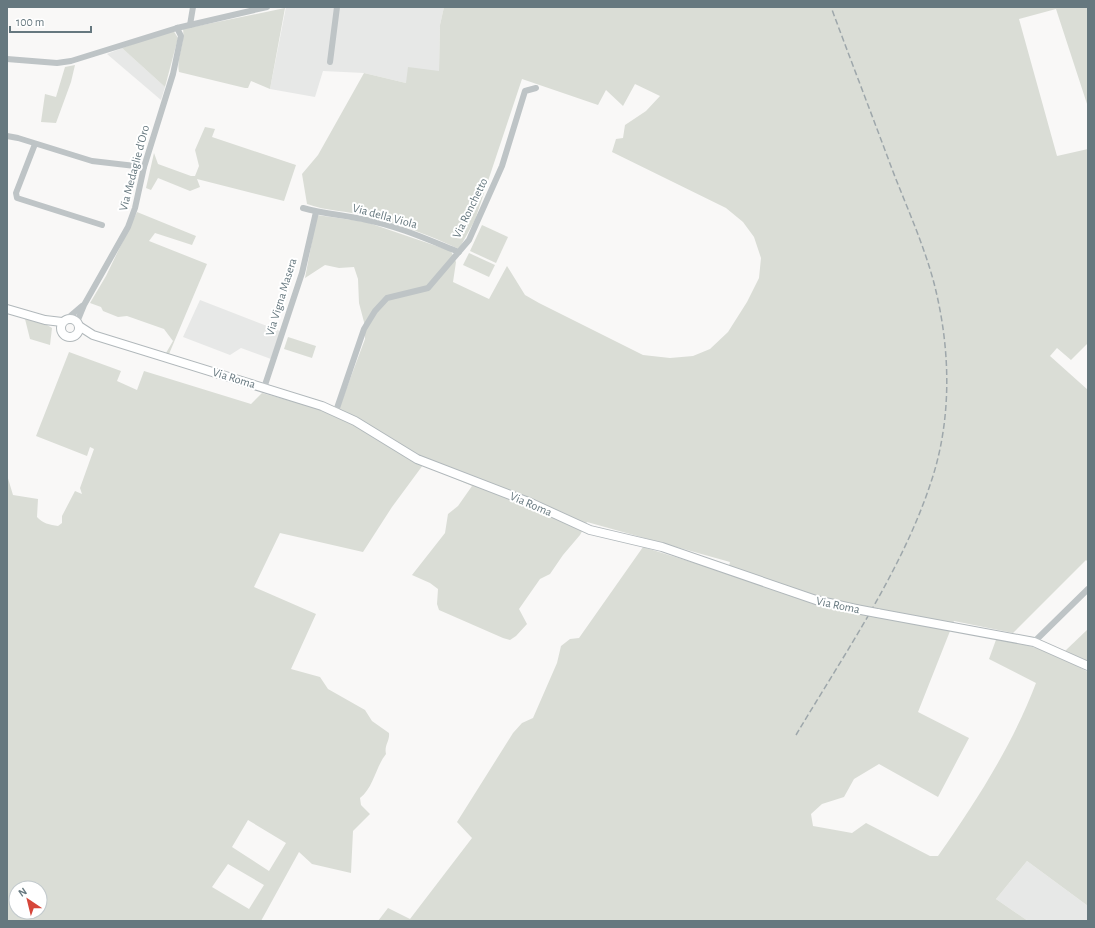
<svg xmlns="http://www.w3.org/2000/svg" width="1095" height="928" font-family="'Alegreya Sans',sans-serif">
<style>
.built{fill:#e7e8e7}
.green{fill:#daddd6;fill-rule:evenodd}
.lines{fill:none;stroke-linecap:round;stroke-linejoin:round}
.secondary-casing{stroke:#b1b8bb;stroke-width:10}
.street{stroke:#bec4c6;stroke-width:6}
.secondary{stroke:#fff;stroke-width:8}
.rail{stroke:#9ea7ab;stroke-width:1.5;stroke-dasharray:6 3;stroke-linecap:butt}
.secondary-bridge-casing{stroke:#b1b8bb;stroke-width:10;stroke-linecap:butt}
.secondary-bridge{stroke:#fff;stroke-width:8}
.labels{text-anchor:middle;stroke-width:4;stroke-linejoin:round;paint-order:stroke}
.street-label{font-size:12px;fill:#66787f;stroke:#fff}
</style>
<rect width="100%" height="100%" fill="#f9f8f7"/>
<g class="built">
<polygon points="286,7 444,7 440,25 439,71 406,83 364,73 323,71 315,97 270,89"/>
<polygon points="122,48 165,87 161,100 107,54"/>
<polygon points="200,300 280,331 271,359 241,348 230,355 183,337"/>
<polygon points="1027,861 1088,906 1088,921 1028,921 996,899"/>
</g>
<g class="green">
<path d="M444,7H1088V107L1056,9L1019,19L1057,156L1088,149V343L1071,360L1057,348L1050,356L1088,390V562L1086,560L1013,633L954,621L918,712L969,738L938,797L879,764L854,779L844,797L822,804L811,814L813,826L852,833L866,823L930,856H938C976,802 1013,744 1036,683L989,659L997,637L1054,653L1088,672V906L1027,861L996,899L1028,921H378L388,908L410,919L472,838L457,822L513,733L522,723L533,718L557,663L561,646L570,639L579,638L643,547L727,573L730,562L587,522L580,535L563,555L550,574L540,579L519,609L527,624L516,636L510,640L503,638L439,610L437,604L438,589L430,583L412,575L445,533L448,514L458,506L472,486L423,465L392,507L363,552L280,533L254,587L316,614L291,669L320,677L328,689L365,710L372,721L389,733C390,741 384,745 386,754C375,768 374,787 360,798L361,805L370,814L353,831L351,873L312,864L299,852L261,921H7V475L13,495L38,499L37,517C42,523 50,525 58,526L62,523V516L75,491L82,494L80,488L94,449L90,447L87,456L36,436L69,352L121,371L117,381L137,390L144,371L251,404L262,393L337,414L365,339L364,322L359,303L358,279L354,267L339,268L325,265L305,278L317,215L366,222L451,251L456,262L453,282L489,299L507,266L525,295L539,303L643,355L670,358L693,356L710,349L728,332L747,302L759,278L761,258L754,237L743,222L726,208L612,152L616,139L623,138L625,125L646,111L660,96L635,84L623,106L606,90L598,105L522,79L475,220L459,249C429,235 399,224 367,216C347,211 326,211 307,204L302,174L318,155L364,73L406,83L408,67L439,71L440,25ZM248,820L286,843L269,871L232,847ZM228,864L264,885L249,909L212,887ZM16,888H40V912H16Z"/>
<path d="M285,8L270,89L251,81L248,88H245L179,72C176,58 185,44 183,29Z"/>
<polygon points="173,30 178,38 165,87 122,48"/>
<polygon points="75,65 71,82 56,123 41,122 45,94 56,97 65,67"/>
<polygon points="205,127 215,129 212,137 296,165 284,201 197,179 200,187 190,191 158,178 151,190 146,188 154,153 158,164 191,176 195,176 199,166 195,150"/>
<polygon points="137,212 196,236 192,245 155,233 149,241 207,264 169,354 166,353 173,341 164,329 127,316 118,317 103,311 101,307 90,303 106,276"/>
<polygon points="482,225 508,237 496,263 470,251"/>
<polygon points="469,253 495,265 489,277 463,265"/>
<polygon points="25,319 47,325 52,328 50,345 30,339"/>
<polygon points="288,337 316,346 312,358 284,349"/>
<polygon points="1088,629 1088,662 1065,651"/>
</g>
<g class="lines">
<g class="secondary-casing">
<g id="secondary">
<polyline points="7,309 45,320 62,322"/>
<circle cx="70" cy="328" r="9"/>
<polyline points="79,326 93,335 322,406 355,421 417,459 531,503 590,530 662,547 816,600 856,609"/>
<polyline points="877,613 1034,642 1088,666"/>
</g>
</g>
<g class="street">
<polyline points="190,25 193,7"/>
<polyline points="7,59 57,63 71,61 177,28 267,7"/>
<polyline points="330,62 337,7"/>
<polyline points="7,136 18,138 92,161 144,167"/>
<polyline points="35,144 16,193 17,198 102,225"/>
<path d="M303,208C324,214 345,215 367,220C398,226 429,240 459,252"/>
<polyline points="68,318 82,306"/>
<polyline points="77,322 84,305 128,227 135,208 144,167 173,74 181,36 177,28"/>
<polyline points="264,388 302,273 316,212"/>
<polyline points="336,411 364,329 375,311 387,298 428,288 469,240 502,166 525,91 536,88"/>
<polyline points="1034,642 1088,589"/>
</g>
<use href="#secondary" class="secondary"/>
<path class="rail" d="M796,735C843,656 901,572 930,485C952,422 951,352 935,287C925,247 907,208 892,169C872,115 851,61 831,7"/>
<g class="secondary-bridge-casing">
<polyline id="secondary-bridge" points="856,609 877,613"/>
</g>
<use href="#secondary-bridge" class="secondary-bridge"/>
</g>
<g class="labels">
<g class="street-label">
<text transform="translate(134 168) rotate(-75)" y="4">Via Medaglie d'Oro</text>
<text transform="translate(470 208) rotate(-64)" y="4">Via Ronchetto</text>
<text transform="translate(385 216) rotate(15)" y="4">Via della Viola</text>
<text transform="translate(281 297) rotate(-73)" y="4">Via Vigna Masera</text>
<text transform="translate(234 378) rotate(17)" y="4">Via Roma</text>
<text transform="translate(531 504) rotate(23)" y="4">Via Roma</text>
<text transform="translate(838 605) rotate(12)" y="4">Via Roma</text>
</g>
</g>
<rect width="1095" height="928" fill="none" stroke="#66787f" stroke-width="16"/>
<g transform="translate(28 900) rotate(325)"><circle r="19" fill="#ffffff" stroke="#c2c9cc"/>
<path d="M0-3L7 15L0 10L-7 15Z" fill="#d6463a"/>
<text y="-6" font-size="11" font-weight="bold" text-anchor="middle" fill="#66787f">N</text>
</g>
<path d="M10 26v6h81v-6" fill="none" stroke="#66787f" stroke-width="2"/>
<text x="16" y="26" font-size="12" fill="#66787f" stroke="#ffffff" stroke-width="3" paint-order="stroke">100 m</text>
</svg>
